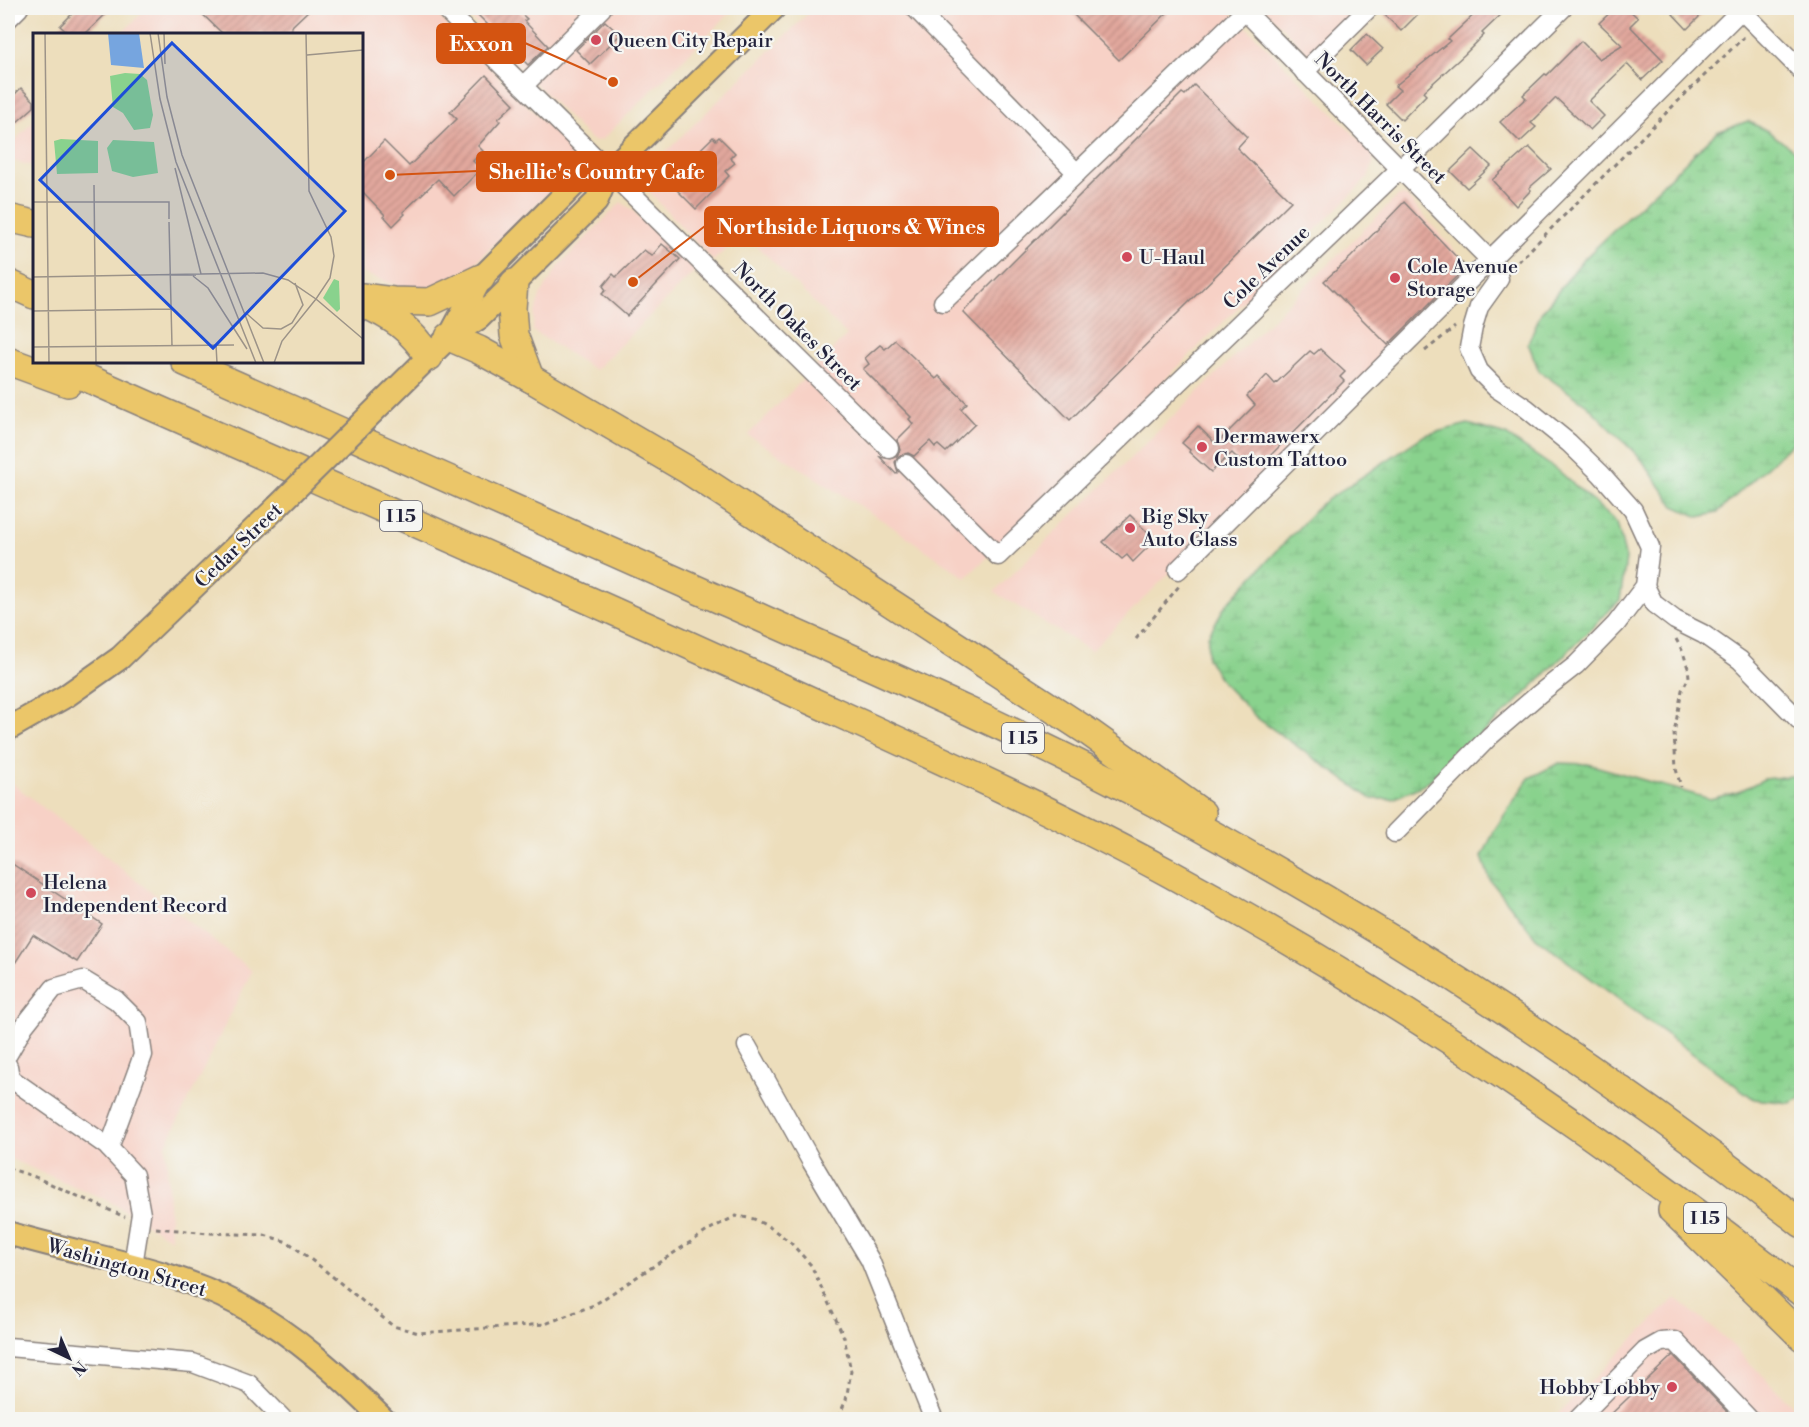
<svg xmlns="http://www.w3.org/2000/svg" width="1809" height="1427" font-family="'Libre Bodoni',serif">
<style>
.built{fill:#f7d1c6}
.wetland{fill:url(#wetland-marsh);stroke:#567a64;stroke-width:1.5}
.building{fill:url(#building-hatch)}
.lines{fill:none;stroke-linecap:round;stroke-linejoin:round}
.minor-casing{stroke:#88807c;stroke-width:21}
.major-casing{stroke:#88807c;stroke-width:26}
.highway-casing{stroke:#88807c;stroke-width:30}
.path{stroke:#88807c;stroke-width:3;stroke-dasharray:4.5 4.5;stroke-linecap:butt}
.minor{stroke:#fff;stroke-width:18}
.major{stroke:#ebc669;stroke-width:22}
.highway{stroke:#ebc669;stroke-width:27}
.major-bridge-casing{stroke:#88807c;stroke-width:26;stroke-linecap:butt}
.major-bridge{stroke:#ebc669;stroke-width:22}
.poi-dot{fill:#d1495b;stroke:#f6f6f2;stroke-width:2}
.labels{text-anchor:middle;stroke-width:4.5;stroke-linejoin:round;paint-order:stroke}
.shield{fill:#f6f6f2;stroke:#626272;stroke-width:1.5}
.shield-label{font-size:18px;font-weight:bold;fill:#22223b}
.poi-label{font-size:20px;fill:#22223b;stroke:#f6f6f2;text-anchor:start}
.street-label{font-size:20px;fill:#22223b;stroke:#f6f6f2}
.inset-road{fill:none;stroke:#9c9388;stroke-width:1.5}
.view{fill:#1d4ed8;fill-opacity:0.15;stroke:#1d4ed8;stroke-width:3}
.inset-edge{fill:none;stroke:#22223b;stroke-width:3}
.leader{fill:none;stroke:#d45411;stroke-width:2}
.callout-dot{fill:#d45411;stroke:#f6f6f2;stroke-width:2}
.callout{fill:#d45411;stroke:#d45411;stroke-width:2}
.callout-label{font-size:21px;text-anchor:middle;font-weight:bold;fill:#fff}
</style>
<defs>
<pattern id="wetland-marsh" width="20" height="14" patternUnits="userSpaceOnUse" patternTransform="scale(1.5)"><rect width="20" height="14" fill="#89d28d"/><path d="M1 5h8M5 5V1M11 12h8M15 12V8" fill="none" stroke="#76b47b"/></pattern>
<pattern id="building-hatch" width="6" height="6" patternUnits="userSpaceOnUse" patternTransform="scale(1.5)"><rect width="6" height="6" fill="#e1a79c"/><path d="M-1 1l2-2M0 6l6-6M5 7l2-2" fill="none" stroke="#c18f87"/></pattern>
</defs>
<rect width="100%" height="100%" fill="#f6f6f2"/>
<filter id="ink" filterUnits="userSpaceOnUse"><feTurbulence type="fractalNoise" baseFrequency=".0167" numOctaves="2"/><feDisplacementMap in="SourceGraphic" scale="12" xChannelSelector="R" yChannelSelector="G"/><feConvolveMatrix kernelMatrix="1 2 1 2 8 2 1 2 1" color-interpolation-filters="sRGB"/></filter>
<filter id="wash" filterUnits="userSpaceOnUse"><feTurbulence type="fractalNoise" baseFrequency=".008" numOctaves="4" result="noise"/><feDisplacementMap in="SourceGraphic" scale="24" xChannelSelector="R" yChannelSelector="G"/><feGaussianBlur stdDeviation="1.35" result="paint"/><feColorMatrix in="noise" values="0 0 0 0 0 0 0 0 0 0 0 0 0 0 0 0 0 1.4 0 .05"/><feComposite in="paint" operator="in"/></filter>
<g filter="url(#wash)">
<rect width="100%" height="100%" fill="#eddebc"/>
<g class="built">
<polygon points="147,8 431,8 575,153 577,160 572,170 469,269 418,293 362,273 362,34 121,34"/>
<polygon points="461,8 735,8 603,139 596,141 590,139"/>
<polygon points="814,8 1227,8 1373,153 1373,163 1368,178 966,578 888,524 748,435 847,335 744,233 713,261 641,183 648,169"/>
<polygon points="1263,8 1360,8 1311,56"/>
<polygon points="34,120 34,166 8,160 8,148"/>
<polygon points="1403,195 1408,198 1473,271 1091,651 994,592 1397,197"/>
<polygon points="621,202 631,209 696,270 595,370 533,331 534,316 540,296 558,267"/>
<polygon points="8,780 252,971 166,1145 171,1239 109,1201 8,1158"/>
<polygon points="1675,1298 1722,1335 1802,1415 1801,1420 1552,1420"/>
</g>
<g class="wetland">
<polygon points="1748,121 1769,132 1801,156 1801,435 1717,513 1699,517 1674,506 1642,460 1587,405 1539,371 1528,343 1541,313 1582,261 1717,132"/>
<polygon points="1468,424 1506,435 1560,472 1617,523 1626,559 1620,600 1516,703 1425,784 1393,799 1372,799 1257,718 1222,682 1207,658 1208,636 1225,606 1321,504 1425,435"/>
<polygon points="1559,763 1588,764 1710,799 1738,792 1764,779 1792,776 1801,780 1801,1098 1790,1103 1754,1099 1536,938 1490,880 1482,857 1495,829 1529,778"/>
</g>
<g id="blocks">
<g class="building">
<polygon points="78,8 112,8 85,34 69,34 60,26"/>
<polygon points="196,8 311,8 291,27 292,28 286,34 223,34"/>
<polygon points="471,8 515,8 527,19 524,21 548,46 528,65"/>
<polygon points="1067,8 1172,8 1119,60"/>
<polygon points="1391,8 1424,8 1401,31 1384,14"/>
<polygon points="1481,8 1508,8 1482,33 1484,35 1464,55 1423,92 1426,95 1402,120 1386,104 1400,90 1395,86 1450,41 1448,39"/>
<polygon points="1615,8 1627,8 1638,18 1630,26 1663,60 1642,80 1627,64 1589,101 1604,116 1590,130 1556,98 1531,123 1536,127 1520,142 1500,122 1526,98 1523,95 1545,74 1547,75 1581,41 1599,59 1622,45 1599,23"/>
<polygon points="1680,8 1708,8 1687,29 1673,14"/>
<polygon points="605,21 620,35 590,64 576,50"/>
<polygon points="1367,34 1383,49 1366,65 1351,50"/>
<polygon points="486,75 514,104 498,119 500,121 478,146 483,151 473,161 481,169 454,196 438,179 403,212 405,214 393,226 384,216 385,215 362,191 362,164 384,141 409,166 457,119 450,112"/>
<polygon points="1194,85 1247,137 1237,148 1291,201 1070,420 963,312 1182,93 1185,95"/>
<polygon points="21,88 34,101 34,107 16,123 8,115 8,101"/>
<polygon points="713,137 716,140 719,137 735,153 730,158 735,163 725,171 729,176 696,209 668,181"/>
<polygon points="1529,147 1551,169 1529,188 1531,190 1516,206 1492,180"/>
<polygon points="1473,149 1491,166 1467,188 1450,171"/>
<polygon points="1404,202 1466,267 1388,345 1324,281 1351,257"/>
<polygon points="662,244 680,259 627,316 602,294 606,290 603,286 613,274 616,277 644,250 652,256"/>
<polygon points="895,340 936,379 939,376 967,403 961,409 975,424 946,452 938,445 935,447 930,441 914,456 908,453 899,456 895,462 898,472 896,474 880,457 891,459 897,456 900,450 897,440 913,424 909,419 911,417 863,369 869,364 865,358 880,345 885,349"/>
<polygon points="1320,349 1345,372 1340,377 1344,381 1262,464 1255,456 1245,466 1232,453 1211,472 1189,452 1190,450 1182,443 1198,426 1216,444 1255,405 1247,396 1267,375 1275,384 1310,351 1314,354"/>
<polygon points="1130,515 1155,540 1133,562 1127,555 1122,559 1103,542"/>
<polygon points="8,861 102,924 77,962 33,935 8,974"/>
<polygon points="1673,1355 1734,1419 1606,1419"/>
</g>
</g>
</g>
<g filter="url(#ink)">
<use href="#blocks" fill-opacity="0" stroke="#88807c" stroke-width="1.5"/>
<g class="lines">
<g class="minor-casing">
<g id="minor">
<polyline points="444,8 889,448"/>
<polyline points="915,8 1077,173"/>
<polyline points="1242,8 1489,259 1496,268 1499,279 1479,307 1473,327 1469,348 1479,371 1496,388 1526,408 1569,443 1601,474 1633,510 1650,547 1645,586 1616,624 1576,665 1539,694 1490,736 1395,833"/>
<polyline points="1739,8 1802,71"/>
<polyline points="8,19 19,8"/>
<polyline points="1304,72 1369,8"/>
<polyline points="523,86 602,8"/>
<polyline points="943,302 1245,11"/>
<polyline points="906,464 998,556 1400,169 1563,8"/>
<polyline points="1178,570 1743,8"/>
<polyline points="1645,586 1654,604 1675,620 1703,634 1740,660 1802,723"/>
<polyline points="747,1046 811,1161 870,1260 934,1420"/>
<polyline points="8,1054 24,1026 54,988 83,980 116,1000 138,1022 143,1055 109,1148"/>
<polyline points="8,1066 10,1078 107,1146 134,1175 141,1214 133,1265"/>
<polyline points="8,1347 193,1363 249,1384 284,1420"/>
<polyline points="1577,1420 1645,1351 1661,1342 1675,1341 1750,1420"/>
</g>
</g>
<g class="major-casing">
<g id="major">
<polyline points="451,334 481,278 577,182 609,171"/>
<polyline points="383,402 449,337 479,318 596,202 609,171 774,8"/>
<polyline points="8,729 66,696 120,658 277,507"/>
<path d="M8,1233C84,1256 166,1266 238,1304C293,1333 340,1376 384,1420"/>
</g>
</g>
<g class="highway-casing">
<g id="highway">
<polyline points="8,218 34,224"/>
<polyline points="8,283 34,295"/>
<polyline points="514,283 512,308 514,335 530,378"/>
<polyline points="362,297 393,301 430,302 481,278"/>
<path d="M362,303C393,317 410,328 429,357"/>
<polyline points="449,337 479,350 530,378 686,469 1090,733 1202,813"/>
<polyline points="8,361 68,383"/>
<path d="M51,362C294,470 539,576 781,687C912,747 1043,805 1169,873C1392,994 1602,1136 1802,1293"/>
<path d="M185,362C365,442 545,522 725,602C874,668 1024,733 1168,810C1390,930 1603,1068 1802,1224"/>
<polyline points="1672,1210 1802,1337"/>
</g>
</g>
<g class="path">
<polyline points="1512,268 1670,109 1744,37"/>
<polyline points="1425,351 1455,327"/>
<polyline points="1136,639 1179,586"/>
<polyline points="1676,639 1683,652 1688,668 1689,677 1682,690 1674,733 1676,769 1681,787"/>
<polyline points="8,1168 35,1177 125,1217"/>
<polyline points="156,1228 209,1233 264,1235 288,1242 322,1268 393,1326 419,1333 545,1324 594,1305 712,1228 736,1216 754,1219 771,1228 790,1242 811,1265 844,1337 851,1371 846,1400 837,1420"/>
</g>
<use href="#minor" class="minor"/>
<use href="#major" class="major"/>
<use href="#highway" class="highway"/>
<g class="major-bridge-casing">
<polyline id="major-bridge" points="277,507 383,402"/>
</g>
<use href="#major-bridge" class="major-bridge"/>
</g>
</g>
<g class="poi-dot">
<circle cx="596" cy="40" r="6"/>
<circle cx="1127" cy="257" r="6"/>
<circle cx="1395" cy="278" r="6"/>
<circle cx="1202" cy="447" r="6"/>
<circle cx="1130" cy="528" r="6"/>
<circle cx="31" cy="893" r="6"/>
<circle cx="1672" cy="1387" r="6"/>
</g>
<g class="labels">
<g class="shield">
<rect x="380" y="501" width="42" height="30" rx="4.5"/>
<rect x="1002" y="723" width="42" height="30" rx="4.5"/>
<rect x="1684" y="1203" width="42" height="30" rx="4.5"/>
</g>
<g class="shield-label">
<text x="401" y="522">I 15</text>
<text x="1023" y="744">I 15</text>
<text x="1705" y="1224">I 15</text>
</g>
<g class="poi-label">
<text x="608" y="47">Queen City Repair</text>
<text x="1139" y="264">U-Haul</text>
<text x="1407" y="273">Cole Avenue<tspan x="1407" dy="23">Storage</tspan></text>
<text x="1214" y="443">Dermawerx<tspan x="1214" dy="23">Custom Tattoo</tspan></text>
<text x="1142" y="523">Big Sky<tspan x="1142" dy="23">Auto Glass</tspan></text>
<text x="43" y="889">Helena<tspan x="43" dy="23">Independent Record</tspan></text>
<text x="1660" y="1394" text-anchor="end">Hobby Lobby</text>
</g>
<g class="street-label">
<text transform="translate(1381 118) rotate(45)" y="7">North Harris Street</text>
<text transform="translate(1266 267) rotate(-44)" y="7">Cole Avenue</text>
<text transform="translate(798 326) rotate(45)" y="7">North Oakes Street</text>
<text transform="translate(238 545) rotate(-44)" y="7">Cedar Street</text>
<text transform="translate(127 1267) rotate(16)" y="7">Washington Street</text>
</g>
</g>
<g transform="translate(33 33)">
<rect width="330" height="330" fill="#eddebc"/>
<path d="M92,40L107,41L114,47L120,82L117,95L101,97L90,80L80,74L77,43ZM28,106L65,108V140L24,141L21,108ZM80,107L121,109L125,140L100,144L79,138L74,115Z" fill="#89d28d"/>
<path d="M301,246L306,248L307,276L304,279L290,265Z" fill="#89d28d"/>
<path d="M75,0H106L111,35L78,32Z" fill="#76a5df"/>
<path class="inset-road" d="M12,0L16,330M117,0L127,66L143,129L223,330M125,0L134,64L149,122L231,330M131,0L132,31M274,22L330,17M142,135L168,241M61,152L63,330M0,169H136V186M136,189L139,313M138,242H163M160,243L175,255L214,316M0,244L230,240L255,247L283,266L297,245L301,223L298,204L276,158L273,0M283,266L330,306M0,278L138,276M214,281L230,295L248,296L259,290L270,272L262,250M183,312L184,330M0,314L201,312M241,330L249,308L283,266"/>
<path class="view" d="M139,10L312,178L180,315L7,147Z"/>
<rect width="330" height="330" class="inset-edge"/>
</g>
<path class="leader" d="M613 82L525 43M390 175L477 171M633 282L705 226"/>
<g class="callout-dot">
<circle cx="613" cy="82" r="6"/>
<circle cx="390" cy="175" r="6"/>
<circle cx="633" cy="282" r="6"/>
</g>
<g class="callout">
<rect x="437" y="24" width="88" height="39" rx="6"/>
<rect x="477" y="152" width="239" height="39" rx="6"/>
<rect x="705" y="207" width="293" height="39" rx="6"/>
</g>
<g class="callout-label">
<text x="481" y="51">Exxon</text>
<text x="597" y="179">Shellie's Country Cafe</text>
<text x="851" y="234">Northside Liquors &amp; Wines</text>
</g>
<rect width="1809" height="1427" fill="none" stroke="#f6f6f2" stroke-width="30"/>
<g transform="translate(69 1358) rotate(136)" stroke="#f6f6f2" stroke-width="4.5" paint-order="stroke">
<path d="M0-4.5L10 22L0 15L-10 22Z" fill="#22223b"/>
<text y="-9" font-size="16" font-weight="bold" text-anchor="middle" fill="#22223b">N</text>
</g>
</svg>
